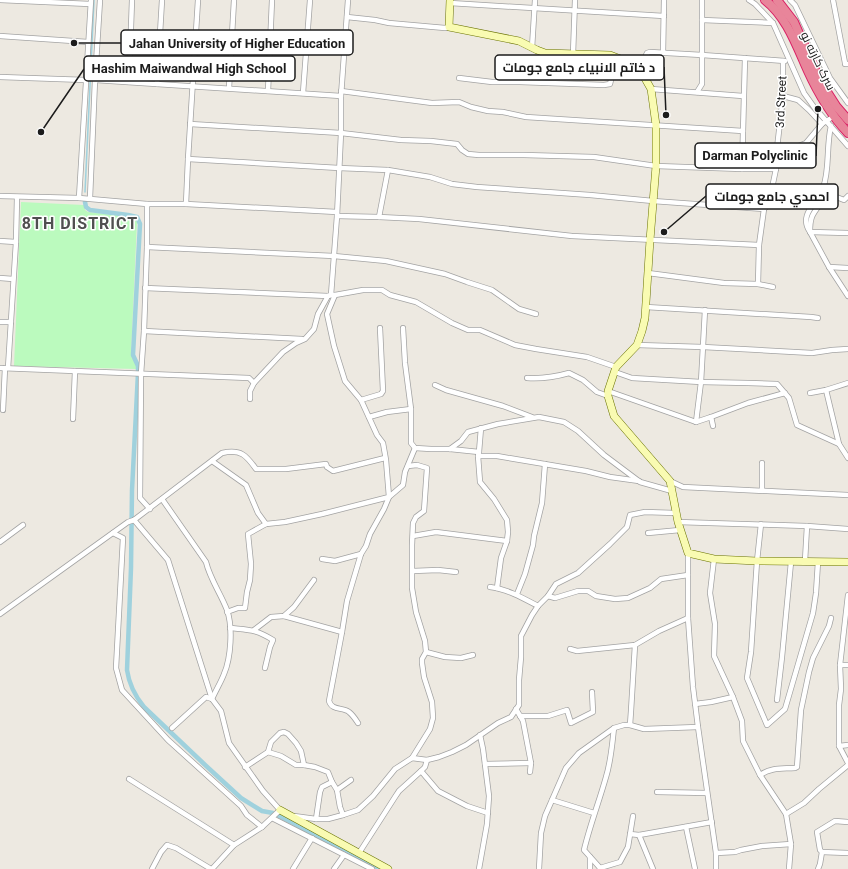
<svg xmlns="http://www.w3.org/2000/svg" width="848" height="869" font-family="Roboto,Cairo,sans-serif">
<style>
.park{fill:#bbfabe}
.lines{fill:none;stroke-linecap:round;stroke-linejoin:round}
.stream{stroke:#9fd1dd;stroke-width:1.5}
.canal{stroke:#9fd1dd;stroke-width:4.5}
.street-casing{stroke:#a3a3a3;stroke-width:6}
.secondary-casing{stroke:#6a7302;stroke-width:8}
.highway-casing{stroke:#da1f64;stroke-width:10}
.street{stroke:#fff;stroke-width:4.5}
.secondary{stroke:#f9fbb2;stroke-width:7}
.highway{stroke:#e8859a;stroke-width:8}
.labels{text-anchor:middle;stroke-width:3;stroke-linejoin:round;paint-order:stroke}
.street-label{font-size:12px;fill:#1c1c1c;stroke:#fff}
.district-label{font-size:16px;font-weight:bold;letter-spacing:1px;fill:#4f4f4f;stroke:#fff}
.leader{fill:none;stroke:#1c1c1c;stroke-width:1.5}
.callout-dot{fill:#1c1c1c;stroke:#fff;stroke-width:1.5}
.callout{fill:#fff;stroke:#1c1c1c;stroke-width:1.5}
.callout-label{font-size:13px;text-anchor:middle;font-weight:bold;fill:#1c1c1c}
</style>
<rect width="100%" height="100%" fill="#ede9e1"/>
<polygon class="park" points="21,202 84,205 85,210 88,212 132,217 137,222 131,354 136,366 136,369 14,366"/>
<g class="lines">
<polyline class="stream" points="85,192 94,0"/>
<path class="canal" d="M85,202L86,207L90,210L128,215L137,217L140,224L133,355L138,366V373L132,490L131,568L127,670C129,684 135,696 144,707L203,763L241,798L262,811L273,813L293,823L379,869"/>
<g class="street-casing">
<g id="street">
<polyline points="0,0 90,4"/>
<polyline points="749,0 755,4 773,23 804,93 814,107 848,146"/>
<polyline points="790,0 795,5 830,78 848,103"/>
<polyline points="833,0 845,63 845,64 848,64"/>
<polyline points="450,3 664,16"/>
<polyline points="347,17 375,20 389,23 445,28 449,27"/>
<polyline points="702,20 773,23"/>
<polyline points="0,36 88,42"/>
<polyline points="532,48 535,0"/>
<polyline points="663,53 664,0"/>
<polyline points="573,54 575,0"/>
<polyline points="642,73 646,55 647,53 650,52 702,55 785,61"/>
<polyline points="0,77 86,80"/>
<polyline points="459,78 492,82 520,82 604,85 610,84 612,76 610,55"/>
<polyline points="95,80 341,96"/>
<polyline points="129,82 132,0"/>
<polyline points="157,84 162,0"/>
<polyline points="229,88 234,0"/>
<polyline points="651,89 743,96"/>
<polyline points="268,91 272,0"/>
<polyline points="341,91 432,103 459,102 471,107 488,111 503,112 526,117 743,131"/>
<polyline points="697,92 702,84 702,0"/>
<polyline points="303,93 310,0"/>
<polyline points="783,96 798,100 809,110 822,124"/>
<polyline points="190,124 341,133 401,140 431,141 457,144 462,150 468,154 479,155 524,155 594,157 656,166 742,169 776,169"/>
<path d="M831,126C826,146 830,170 823,188C817,203 798,215 810,232L829,267L848,296"/>
<polyline points="776,157 791,149 806,143 822,124 834,116"/>
<polyline points="188,159 339,168 388,170 430,177 452,184 477,187 590,195 653,201 764,209"/>
<polyline points="742,169 745,58"/>
<polyline points="0,196 79,198 147,204 186,204 337,212"/>
<path d="M848,196L844,200L834,196L828,205L821,203C812,215 810,217 810,232L848,233"/>
<polyline points="79,198 91,0"/>
<polyline points="90,198 95,80 100,0"/>
<polyline points="147,204 147,247 144,331 141,374 140,498 150,509"/>
<polyline points="186,204 188,159 198,0"/>
<polyline points="337,216 379,217 419,219 572,236 759,245"/>
<polyline points="379,217 388,170"/>
<polyline points="0,241 16,242"/>
<polyline points="147,247 334,256 386,261 445,274 467,282 492,290 519,309 536,314"/>
<polyline points="829,267 848,268"/>
<polyline points="648,273 724,283 758,284 773,287"/>
<polyline points="0,278 13,279"/>
<polyline points="758,284 759,245 764,209 766,207 772,188 776,169 776,157 783,96 783,61"/>
<polyline points="145,288 328,296"/>
<polyline points="335,295 363,290 382,290 390,295 416,302 452,323 468,330 480,330 515,345 536,349 587,357 616,367"/>
<polyline points="646,307 811,317 818,318"/>
<polyline points="0,322 11,322"/>
<polyline points="403,328 405,363 411,409 411,443 415,448 431,449 450,449 479,452"/>
<polyline points="144,331 302,339"/>
<polyline points="637,345 703,347 812,353 832,350 848,349"/>
<polyline points="0,368 249,378 254,383"/>
<polyline points="8,368 16,242 17,197"/>
<polyline points="615,372 632,378 701,382 748,383 777,384 789,398 797,425 839,444 848,458"/>
<path d="M527,378C541,379 555,377 569,373L583,380L597,392L608,396"/>
<polyline points="435,385 446,390 503,406 532,417"/>
<polyline points="826,390 839,444"/>
<polyline points="608,391 696,422 711,417 748,403 785,393"/>
<polyline points="810,393 826,390 848,383"/>
<polyline points="250,399 250,391 254,383 283,352 296,343 305,339 314,329 318,314 328,296 331,295 337,216 341,133 341,96 348,0"/>
<polyline points="361,400 381,394 383,391 380,328"/>
<polyline points="3,410 5,368"/>
<polyline points="369,417 387,412 411,409"/>
<polyline points="711,417 713,426"/>
<polyline points="73,419 75,371"/>
<polyline points="696,422 701,382 705,310"/>
<polyline points="481,428 479,452 478,456 480,482 494,499 507,520 508,532 507,541 501,558 497,588"/>
<polyline points="450,449 461,441 468,432 498,424 533,418 539,417 564,422 578,431 604,455 640,482 672,491"/>
<polyline points="478,456 497,456 586,471 610,477 639,481"/>
<polyline points="212,461 246,485 258,513 266,524"/>
<polyline points="762,463 762,490"/>
<polyline points="408,466 417,465 427,468 424,511 416,517 413,523 412,545 412,588 416,612 425,641 426,652 422,659 422,663 424,677 432,702 433,718 430,729 412,758"/>
<polyline points="670,481 683,487 848,495"/>
<path d="M162,499L206,562C210,579 221,594 227,610C233,627 231,658 224,674C221,682 216,690 212,699L206,697L172,728"/>
<polyline points="134,520 168,560 212,699 221,711 229,743 263,791 280,810 262,827 234,845 212,869"/>
<polyline points="678,522 807,526 848,529"/>
<polyline points="761,524 757,561 751,652 747,678 767,725 785,709 813,613 816,593 818,562"/>
<polyline points="113,533 123,538 116,668 122,690 168,740 241,806 247,815 262,827"/>
<polyline points="648,533 680,530"/>
<polyline points="413,536 436,532 507,541"/>
<polyline points="0,542 23,525"/>
<polyline points="688,553 688,618 693,687 698,727 716,853 716,869"/>
<polyline points="322,559 335,561 361,554"/>
<polyline points="714,559 710,593 715,624 714,656 733,697 742,721 743,741 760,775 786,814 791,844 789,869"/>
<polyline points="805,561 807,526"/>
<polyline points="413,571 438,570 456,572"/>
<path d="M490,587C507,589 523,598 538,606"/>
<polyline points="517,594 525,574 533,545 534,536 542,503 545,464"/>
<polyline points="848,595 840,665 841,689 839,705 839,746 848,763"/>
<polyline points="548,596 555,598 578,591 588,591 596,596 615,599 628,598 650,588 661,579 688,575"/>
<polyline points="227,612 238,608 245,608 247,592 250,580 251,564 248,534 266,524 285,522 322,514 389,497 386,460 383,443 377,435 361,400 345,381 334,346 327,314 335,295 331,295"/>
<path d="M0,614L128,522L134,520L222,453C241,449 246,455 256,469H286L326,464L327,467L333,471L385,458"/>
<polyline points="284,616 342,632"/>
<path d="M230,628C249,630 256,629 273,640L270,647L265,668"/>
<polyline points="254,630 271,617 284,616 294,607 314,580"/>
<polyline points="570,649 577,651 635,645 659,631 688,618"/>
<polyline points="426,652 445,657 461,658 473,655"/>
<polyline points="840,665 848,665"/>
<polyline points="777,700 782,657 791,562"/>
<polyline points="695,704 711,702 733,697"/>
<polyline points="516,709 523,721 531,763 530,772"/>
<polyline points="520,716 548,716 567,710 571,723 593,712 592,692"/>
<path d="M358,723C356,720 353,715 349,712C343,707 332,711 329,701L342,632L347,601L361,554L366,546L370,534L384,509L389,497L403,485L405,472L415,448"/>
<polyline points="630,725 631,711 635,645"/>
<polyline points="839,746 848,745"/>
<polyline points="268,752 281,756 296,765 304,765 315,767 328,772 332,782 337,790 340,807 343,815"/>
<polyline points="485,764 531,763"/>
<polyline points="245,767 268,752 271,742 280,733 284,732 288,734 296,743 301,751 304,765"/>
<polyline points="421,771 438,791 467,806 488,813"/>
<path d="M760,775C772,767 782,769 795,768L797,767L801,710L809,672L813,658L829,626L831,618"/>
<polyline points="129,779 234,845"/>
<polyline points="337,790 351,780"/>
<polyline points="657,792 707,793"/>
<polyline points="552,800 594,813"/>
<polyline points="786,814 804,803 819,789 848,765"/>
<polyline points="294,816 316,819 328,819 343,815 358,810 373,796 395,769 412,758 427,760 439,757 452,752 466,745 498,723 511,717 519,705 519,680 521,657 521,636 532,615 538,606 548,596 556,584 578,573 610,544 627,527 630,515 645,512 675,513"/>
<polyline points="272,818 372,869"/>
<polyline points="316,819 320,792 322,787 332,782"/>
<polyline points="686,827 695,869"/>
<polyline points="630,834 639,835 712,822"/>
<polyline points="639,835 653,869"/>
<polyline points="822,852 848,853"/>
<polyline points="359,853 395,797 399,791 421,771 425,767 427,760"/>
<polyline points="716,853 735,852 741,850 762,846 791,844"/>
<polyline points="600,868 620,862 628,847 633,816"/>
<polyline points="152,869 161,852 167,845 176,848 211,869"/>
<polyline points="293,869 312,838"/>
<polyline points="334,869 344,855"/>
<polyline points="479,869 487,824 489,796 483,749 480,735"/>
<polyline points="539,869 541,833 545,816 566,768 579,753 614,728 624,725 630,725 644,729 698,727"/>
<polyline points="590,869 590,857"/>
<path d="M601,869L584,850C590,825 599,802 606,777C611,761 612,745 614,728"/>
<polyline points="818,869 820,864 822,852 820,850 817,832 835,821 848,822"/>
</g>
</g>
<g class="secondary-casing">
<g id="secondary">
<polyline points="450,0 449,27 519,41 537,50 545,53 610,55 623,60 642,73 651,89 656,125 656,166 650,240 645,318 642,331 637,345 616,367 608,391 608,396 614,416 670,481 678,522 688,553 714,559 757,561 848,562"/>
<polyline points="280,810 388,869"/>
</g>
</g>
<g class="highway-casing">
<g id="highway">
<path d="M765,0C787,17 797,47 808,71C818,93 831,115 848,133"/>
<polyline points="777,0 794,22 820,81 836,106 848,120"/>
</g>
</g>
<use href="#street" class="street"/>
<use href="#secondary" class="secondary"/>
<use href="#highway" class="highway"/>
</g>
<g class="labels">
<g class="street-label">
<text transform="translate(818 61) rotate(64)" y="4">سرک کارته نو</text>
<text transform="translate(781 102) rotate(-87)" y="4">3rd Street</text>
</g>
<g class="district-label">
<text x="80" y="229">8TH DISTRICT</text>
</g>
</g>
<path class="leader" d="M74 43L121 43M666 115L664 67M41 132L84 69M818 109L816 156M664 232L706 196"/>
<g class="callout-dot">
<circle cx="74" cy="43" r="4"/>
<circle cx="666" cy="115" r="4"/>
<circle cx="41" cy="132" r="4"/>
<circle cx="818" cy="109" r="4"/>
<circle cx="664" cy="232" r="4"/>
</g>
<g class="callout">
<rect x="121" y="30" width="232" height="25" rx="4"/>
<rect x="495" y="55" width="169" height="25" rx="4"/>
<rect x="84" y="56" width="211" height="25" rx="4"/>
<rect x="695" y="143" width="121" height="25" rx="4"/>
<rect x="706" y="184" width="132" height="25" rx="4"/>
</g>
<g class="callout-label">
<text x="237" y="48">Jahan University of Higher Education</text>
<text x="579" y="72">د خاتم الانبیاء جامع جومات</text>
<text x="189" y="73">Hashim Maiwandwal High School</text>
<text x="755" y="160">Darman Polyclinic</text>
<text x="772" y="201">احمدي جامع جومات</text>
</g>
</svg>
